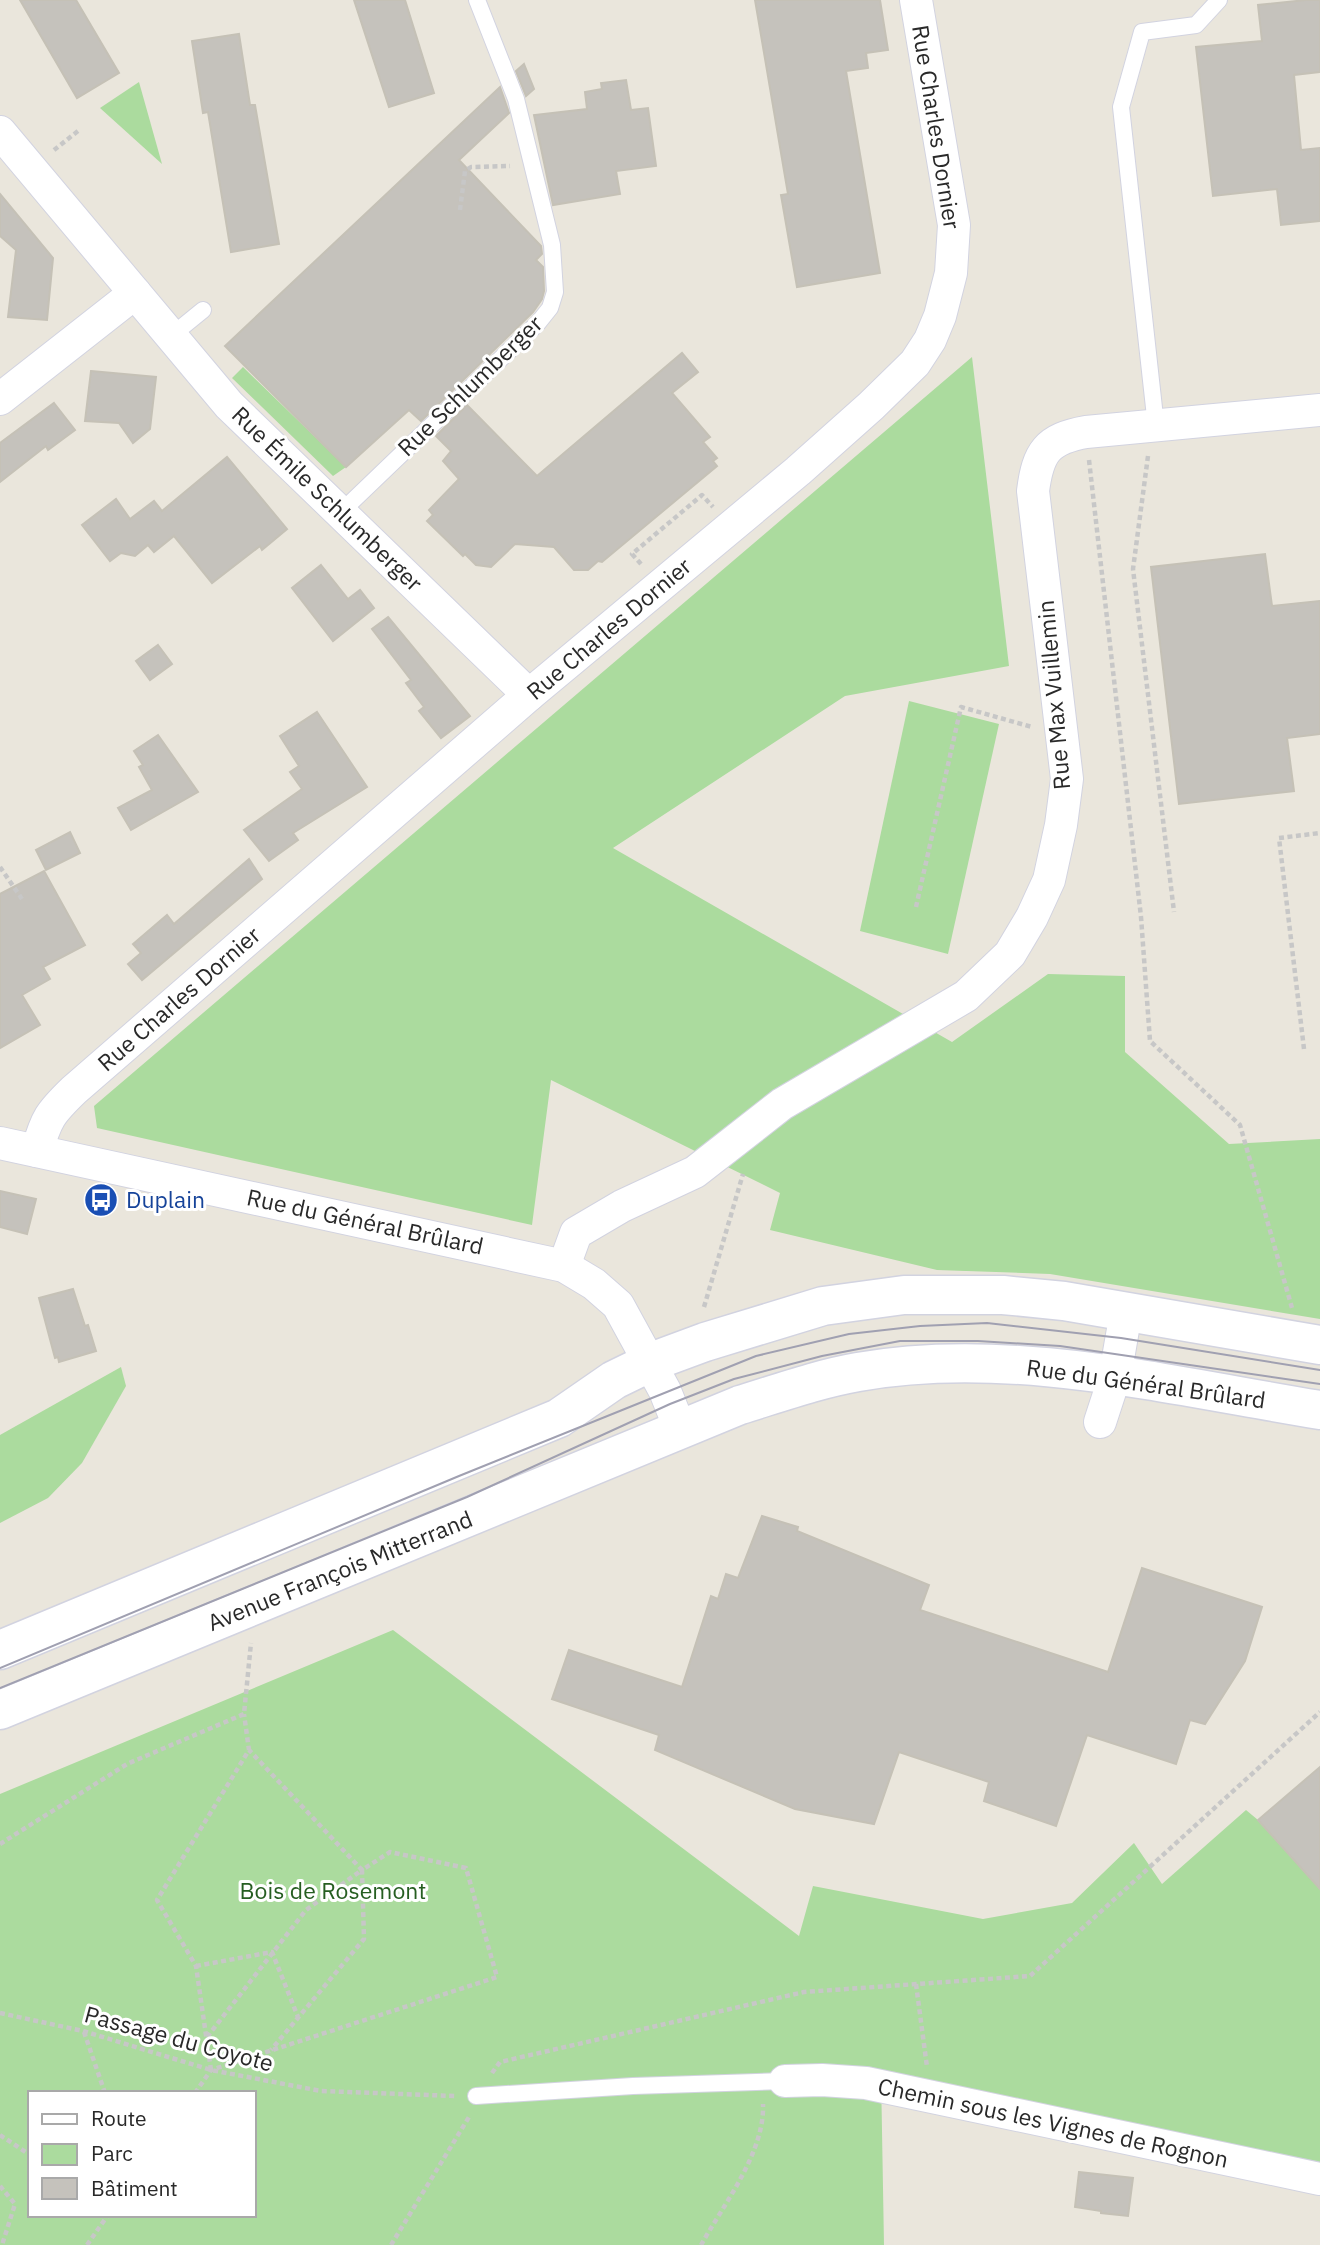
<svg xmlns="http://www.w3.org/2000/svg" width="1320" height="2245" font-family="'IBM Plex Sans',sans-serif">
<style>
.green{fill:#abdb9e;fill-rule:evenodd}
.building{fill:#c5c2bc;stroke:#c5c1b6;stroke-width:2}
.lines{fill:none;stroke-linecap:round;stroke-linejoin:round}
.lane-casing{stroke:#d2d3e0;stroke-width:18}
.street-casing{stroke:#d2d3e0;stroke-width:34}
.secondary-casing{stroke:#d2d3e0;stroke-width:41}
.path{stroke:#c7c7c7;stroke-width:4.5;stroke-dasharray:5 3.5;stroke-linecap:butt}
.lane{stroke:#fff;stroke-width:16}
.street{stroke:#fff;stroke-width:32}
.secondary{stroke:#fff;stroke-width:38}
.tram{stroke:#a0a0b1;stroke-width:2}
.labels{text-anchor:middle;stroke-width:6;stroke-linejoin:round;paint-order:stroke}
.street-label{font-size:23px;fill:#292929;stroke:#fff}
.transit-label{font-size:23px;fill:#164399;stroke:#fff;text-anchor:start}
.park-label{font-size:23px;fill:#265e21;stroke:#fff}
</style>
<rect width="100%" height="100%" fill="#eae6dc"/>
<g class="green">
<polygon points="139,82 162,164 100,108"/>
<polygon points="972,357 1009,666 845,696 613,848 952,1042 1048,974 1125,976 1125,1052 1229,1144 1320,1139 1320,1319 1050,1274 937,1270 770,1230 780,1193 551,1080 532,1225 97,1128 94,1106"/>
<polygon points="243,367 244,368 346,467 333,476 232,378"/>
<polygon points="909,701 999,724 948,954 860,931"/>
<polygon points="121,1367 126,1386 82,1463 48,1498 0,1523 0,1435"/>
<path d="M393,1630L799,1936L813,1886L983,1919L1072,1903L1134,1843L1162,1884L1246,1810L1258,1820L1320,1889V2172L881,2074L884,2245H0V1794ZM30,2093H254V2215H30Z"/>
</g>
<g class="building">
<polygon points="20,0 76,0 119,73 77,98"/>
<polygon points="354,0 405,0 434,93 389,107"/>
<polygon points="755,0 880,0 888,50 866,53 868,68 846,71 880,273 797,287 781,195 788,194"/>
<polygon points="1306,0 1320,0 1320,72 1294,75 1301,150 1320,148 1320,221 1281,225 1277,189 1213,196 1196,47 1262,41 1258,5"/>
<polygon points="239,34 250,105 255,105 279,244 231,252 208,112 203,113 192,41"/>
<polygon points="524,64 534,89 526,96 516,71"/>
<polygon points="626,80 631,110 648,108 656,166 616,171 620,194 553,205 534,115 587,109 585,92 602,89 601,83"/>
<polygon points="500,87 509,113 459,160 541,246 542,254 536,260 543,267 544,291 542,299 533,312 421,421 409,410 346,467 225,346"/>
<polygon points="0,194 53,258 47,320 8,317 16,250 0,236"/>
<polygon points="682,353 698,372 672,393 710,437 703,442 717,458 713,461 717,466 602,562 598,561 588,570 574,570 554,547 515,544 491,567 476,565 465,554 463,556 427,521 433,515 429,510 459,479 443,461 451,451 436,436 467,405 537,476"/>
<polygon points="91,371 156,377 150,429 133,443 119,423 85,421"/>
<polygon points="54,403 75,430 48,450 46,446 0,482 0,443"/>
<polygon points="227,457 287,529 262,550 260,546 212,583 174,536 154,552 148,545 135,556 121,553 110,561 82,525 116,499 130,519 154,501 162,511"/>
<polygon points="1265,554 1272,606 1320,601 1320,734 1287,738 1294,791 1179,804 1151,567"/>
<polygon points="321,565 348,599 360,590 374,608 333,641 292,588"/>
<polygon points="388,617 470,716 441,738 419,711 424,707 406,683 411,680 372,629"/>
<polygon points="158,645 172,664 150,680 136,661"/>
<polygon points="317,712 367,787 293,833 298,840 269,861 244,830 302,789 290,772 299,766 280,736"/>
<polygon points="158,735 198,792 131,830 118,808 152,790 139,767 143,765 134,751"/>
<polygon points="70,832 80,853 46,870 36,850"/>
<polygon points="249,859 262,879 142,980 128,964 141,953 133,944 167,915 174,924"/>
<polygon points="44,871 85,945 43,967 50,979 22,995 40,1025 0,1048 0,894"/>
<polygon points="0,1191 36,1199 27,1234 0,1227"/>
<polygon points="73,1289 85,1326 88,1325 96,1351 59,1362 58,1357 55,1358 39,1298"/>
<polygon points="762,1516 798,1527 797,1531 929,1585 920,1610 1108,1672 1142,1568 1262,1607 1245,1661 1205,1724 1190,1720 1176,1764 1087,1735 1056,1826 984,1801 989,1782 899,1752 874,1824 795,1809 655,1750 659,1735 552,1699 569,1650 682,1687 711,1596 718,1599 726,1574 738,1578"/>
<polygon points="1320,1767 1320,1889 1258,1820"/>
<polygon points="1079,2172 1133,2178 1128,2216 1101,2213 1101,2211 1075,2207"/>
</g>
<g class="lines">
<g class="lane-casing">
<g id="lane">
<polyline points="171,336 203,310"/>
<polyline points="1156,426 1121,107 1142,32 1196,25 1219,0"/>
<polyline points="340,513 538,323 550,308 555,292 552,245 516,99 477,0"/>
<polyline points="476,2096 633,2086 785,2081"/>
</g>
</g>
<g class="street-casing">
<g id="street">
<polyline points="0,132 229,405 529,695"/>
<polyline points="0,399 135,293"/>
<polyline points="0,1143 564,1266 594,1284 618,1305 665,1391 681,1431"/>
<path d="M37,1151C46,1119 50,1113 74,1090L529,695L798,471L871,406L915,363L930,340L940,316L951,273L954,225L916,0"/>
<path d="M564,1266L576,1233L622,1206L695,1172L782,1104L966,996L1010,954L1032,917L1049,880L1061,825L1067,779L1033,491C1038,452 1047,439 1086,432L1320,410"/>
<polyline points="1100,1422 1115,1376 1126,1312"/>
<polyline points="785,2081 822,2080 866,2083 1320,2179"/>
</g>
</g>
<g class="secondary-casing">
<g id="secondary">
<polyline points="0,1650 559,1418 614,1380 651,1362 705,1342 823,1306 904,1295 1003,1295 1064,1301 1320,1345"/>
<path d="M0,1710L740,1405C779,1393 818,1379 858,1372C1008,1345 1172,1386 1320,1410"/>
</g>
</g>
<g class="path">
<polyline points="54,150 78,131"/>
<polyline points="460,210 465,171 471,167 510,166"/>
<polyline points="1148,456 1133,569 1174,912"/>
<polyline points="1089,460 1141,917 1150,1041 1240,1125 1292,1308"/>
<polyline points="641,564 632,554 702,495 713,507"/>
<polyline points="0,867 22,899"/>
<polyline points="916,907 961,707 1032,727"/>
<polyline points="1304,1049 1279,838 1320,833"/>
<polyline points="704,1307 743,1174"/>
<polyline points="0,1844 127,1764 244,1714 251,1643"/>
<polyline points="196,1966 272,1952 298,2017"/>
<polyline points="916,1984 927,2067"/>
<polyline points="0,2013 83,2031 211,2070 321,2091 455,2096"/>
<polyline points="84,2032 105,2093"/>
<polyline points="207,2037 306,1910 362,1870 364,1939 271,2050"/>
<polyline points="211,2070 196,1966 157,1900 249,1750 244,1714"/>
<polyline points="492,2073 500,2062 804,1992 1030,1976 1320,1712"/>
<polyline points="195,2093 211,2070 497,1977 466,1868 390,1852 362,1870 249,1750"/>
<polyline points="0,2135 30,2155"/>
<polyline points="0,2186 15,2204 2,2245"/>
<polyline points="87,2245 108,2215"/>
<polyline points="391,2245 469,2117"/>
<path d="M701,2245C724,2204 765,2152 763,2104"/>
</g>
<use href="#lane" class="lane"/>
<use href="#street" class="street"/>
<use href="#secondary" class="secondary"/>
<g class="tram">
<polyline points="0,1668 459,1476 756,1356 849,1334 920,1326 987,1323 1121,1338 1320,1370"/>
<polyline points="0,1688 467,1497 670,1404 734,1379 822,1356 900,1341 978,1341 1060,1346 1320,1384"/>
</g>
</g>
<defs>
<g id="bus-disc" transform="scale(1.75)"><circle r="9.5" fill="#1a4fb4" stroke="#fff"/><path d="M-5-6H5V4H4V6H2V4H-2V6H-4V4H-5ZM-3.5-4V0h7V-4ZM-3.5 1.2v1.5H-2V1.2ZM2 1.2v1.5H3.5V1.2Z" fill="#fff"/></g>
</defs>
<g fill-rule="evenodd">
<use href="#bus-disc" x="101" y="1200"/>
</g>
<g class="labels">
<g class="street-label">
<text transform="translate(936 127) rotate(81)" y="8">Rue Charles Dornier</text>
<text transform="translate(470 386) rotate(-44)" y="8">Rue Schlumberger</text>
<text transform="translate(327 499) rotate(44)" y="8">Rue Émile Schlumberger</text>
<text transform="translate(609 629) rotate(-40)" y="8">Rue Charles Dornier</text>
<text transform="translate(1054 695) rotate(-95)" y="8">Rue Max Vuillemin</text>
<text transform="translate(179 999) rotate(-41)" y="8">Rue Charles Dornier</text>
<text transform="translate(365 1222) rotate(12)" y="8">Rue du Général Brûlard</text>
<text transform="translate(1146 1384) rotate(8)" y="8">Rue du Général Brûlard</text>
<text transform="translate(340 1571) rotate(-22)" y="8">Avenue François Mitterrand</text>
<text transform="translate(179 2039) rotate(15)" y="8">Passage du Coyote</text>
<text transform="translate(1053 2123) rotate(12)" y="8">Chemin sous les Vignes de Rognon</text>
</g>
<g class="transit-label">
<text x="126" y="1208">Duplain</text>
</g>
<g class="park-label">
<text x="333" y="1899">Bois de Rosemont</text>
</g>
</g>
<rect x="28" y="2091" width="228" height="126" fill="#ffffff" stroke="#a9a9a9" stroke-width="2"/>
<rect x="42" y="2114" width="35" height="10" fill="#ffffff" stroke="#a9a9a9" stroke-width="2"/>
<text x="91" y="2126" font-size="21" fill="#292929">Route</text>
<rect x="42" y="2144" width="35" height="21" fill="#abdb9e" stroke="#a9a9a9" stroke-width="2"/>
<text x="91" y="2161" font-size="21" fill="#292929">Parc</text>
<rect x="42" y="2178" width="35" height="21" fill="#c5c2bc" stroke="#a9a9a9" stroke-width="2"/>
<text x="91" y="2196" font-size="21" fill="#292929">Bâtiment</text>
</svg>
